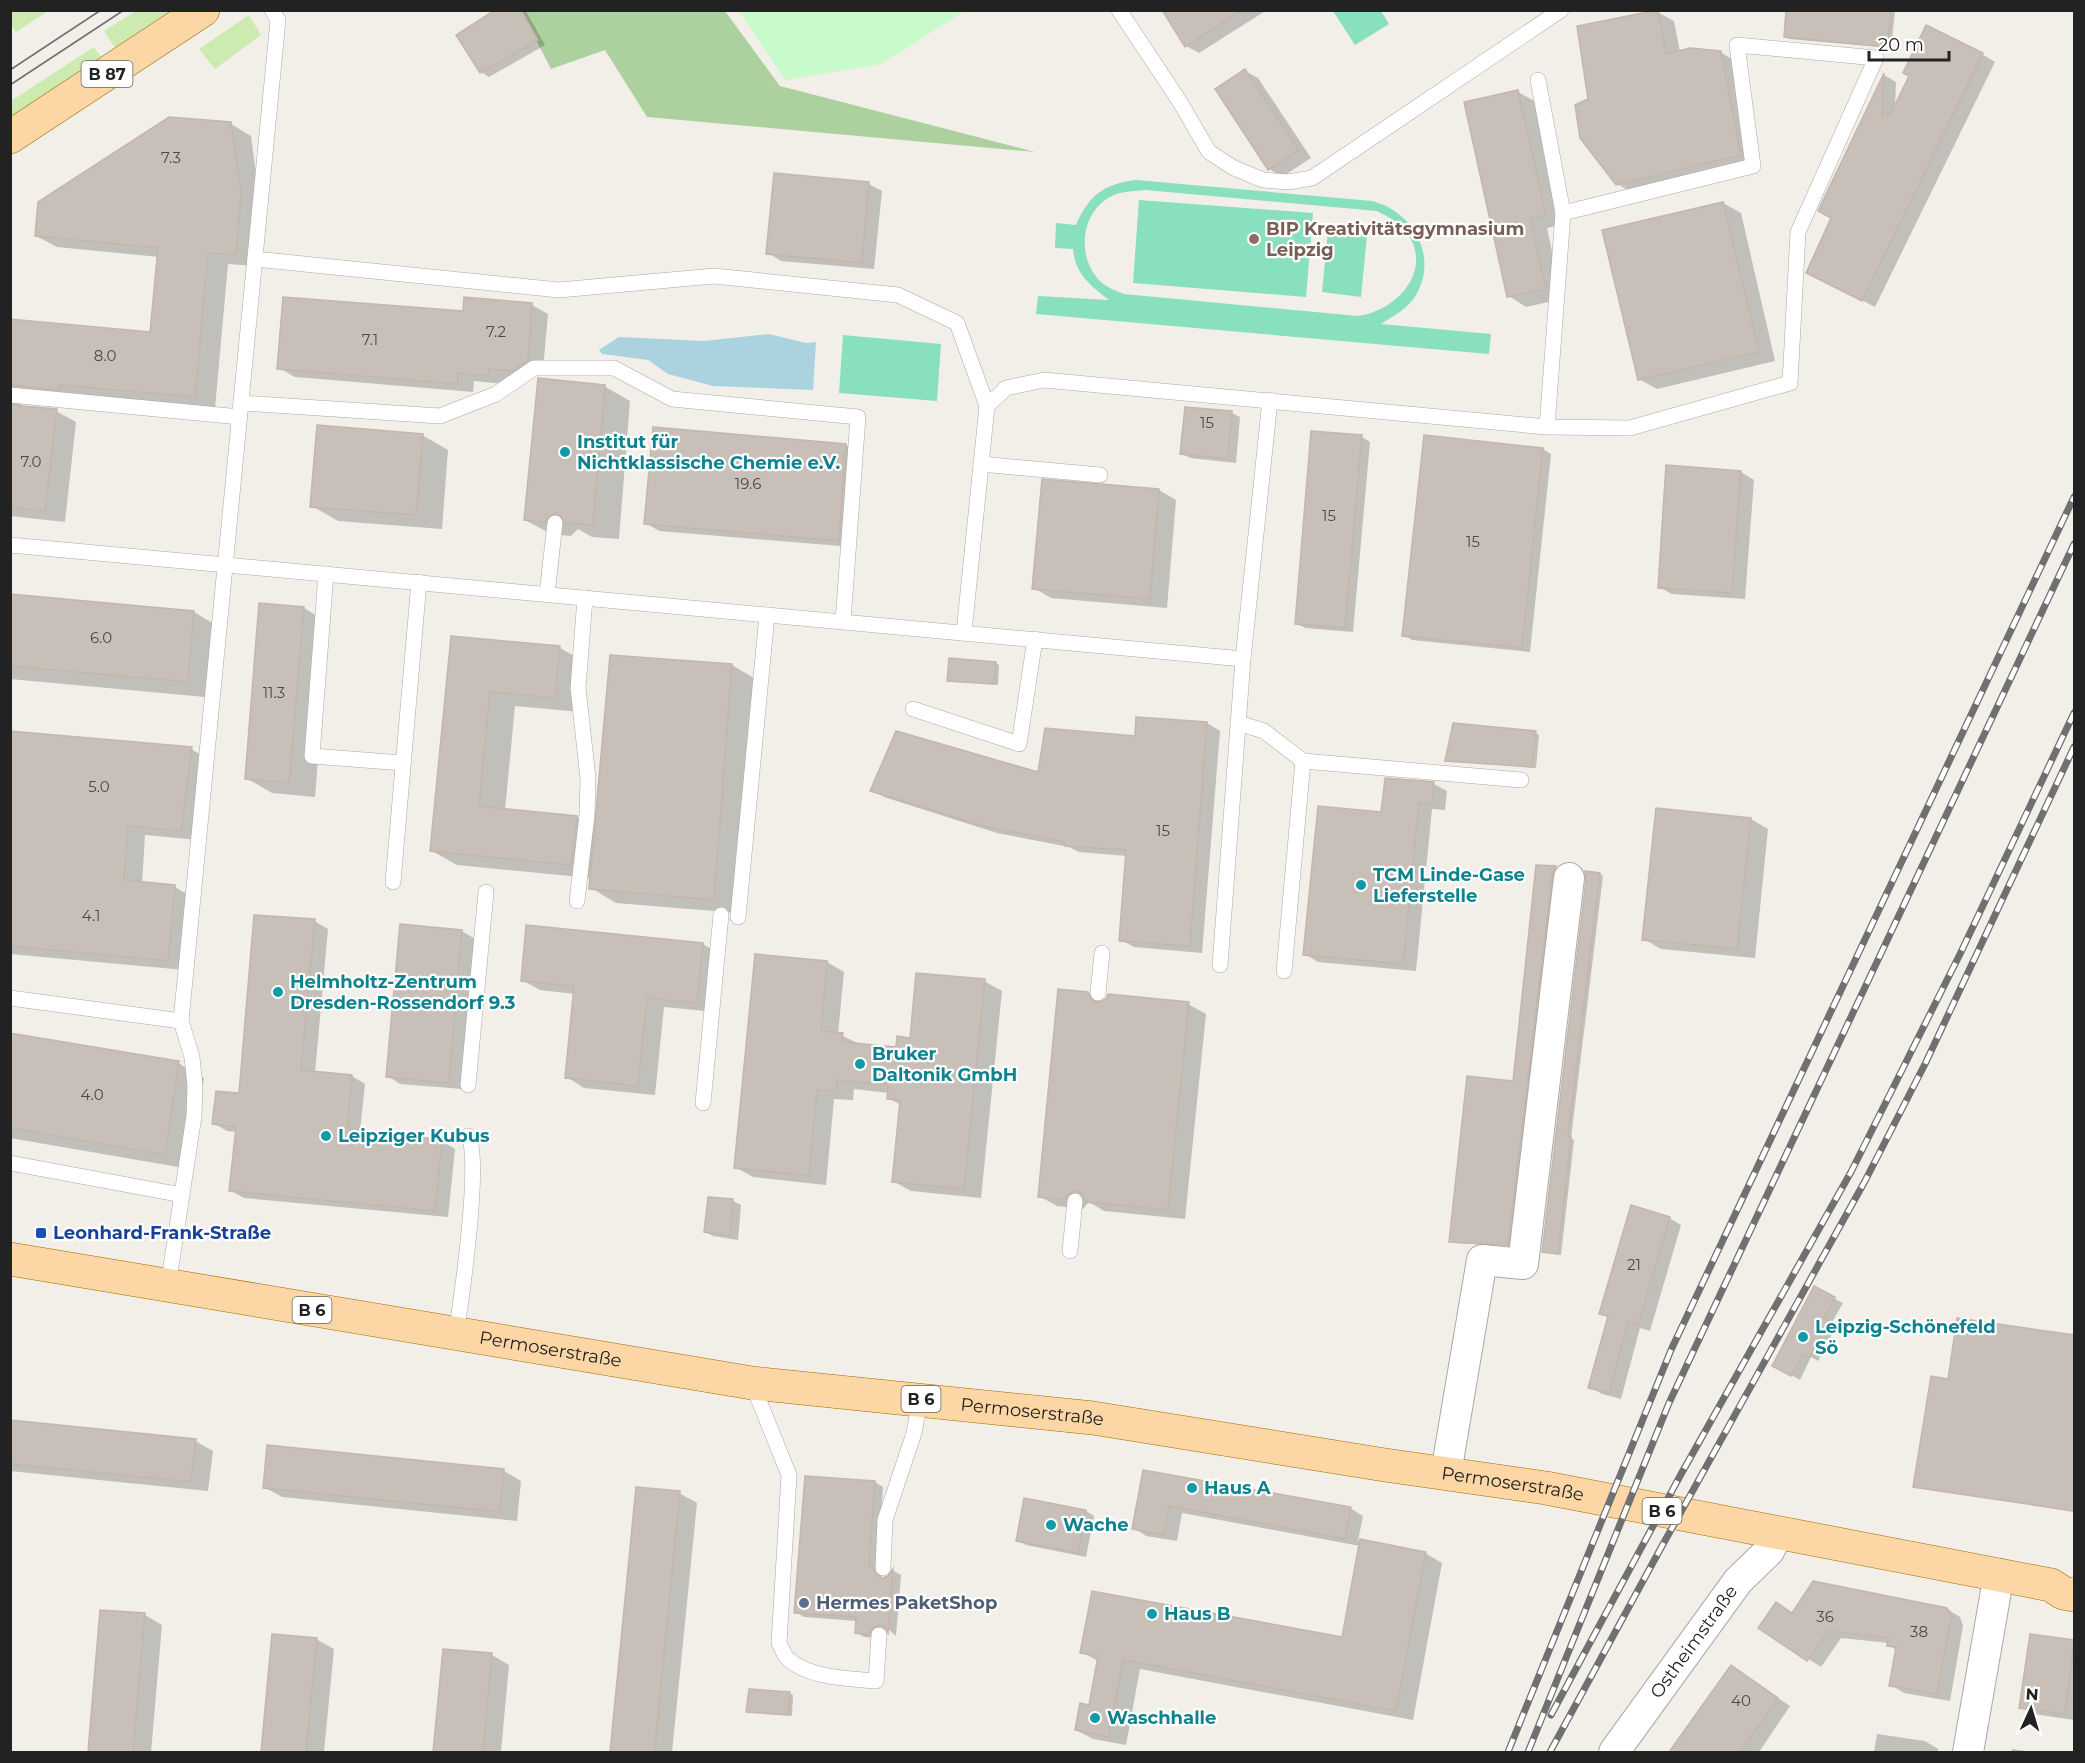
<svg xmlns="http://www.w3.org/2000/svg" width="2085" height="1763" font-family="Montserrat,sans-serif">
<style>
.grass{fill:#cdebb0}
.forest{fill:#add19e}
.park{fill:#c8facc}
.pitch{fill:#88e0be;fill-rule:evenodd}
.water{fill:#aad3df}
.shadow{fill:#0003}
.building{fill:#c7bfb8;stroke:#c4b6ab;stroke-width:1.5}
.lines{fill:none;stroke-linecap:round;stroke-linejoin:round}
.lane-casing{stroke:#a9a9a9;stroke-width:16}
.street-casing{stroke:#a9a9a9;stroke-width:32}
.primary-casing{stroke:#a06b00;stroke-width:34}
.lane{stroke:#fff;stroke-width:15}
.street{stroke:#fff;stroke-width:30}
.primary{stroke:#fcd6a4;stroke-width:33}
.tram{stroke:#707070;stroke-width:1.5}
.rail-casing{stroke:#707070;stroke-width:7}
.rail{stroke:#fff;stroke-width:4.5;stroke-dasharray:14;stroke-linecap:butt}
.education-dot{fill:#8d6e63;stroke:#fff;stroke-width:2}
.culture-dot{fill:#0f9aa8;stroke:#fff;stroke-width:2}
.transit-dot{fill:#1a4fb4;stroke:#fff;stroke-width:2}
.service-dot{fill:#5c6f8a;stroke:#fff;stroke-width:2}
.labels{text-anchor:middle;stroke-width:4.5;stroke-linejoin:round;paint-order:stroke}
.number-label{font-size:15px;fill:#4b4948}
.shield{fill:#fff;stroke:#646464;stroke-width:1.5}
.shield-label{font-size:16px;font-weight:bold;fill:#222}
.education-label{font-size:18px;font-weight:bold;fill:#785e54;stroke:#fff;text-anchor:start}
.culture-label{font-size:18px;font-weight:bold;fill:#0d838f;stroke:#fff;text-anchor:start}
.transit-label{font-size:18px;font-weight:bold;fill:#164399;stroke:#fff;text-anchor:start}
.street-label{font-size:18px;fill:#222;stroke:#fff}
.service-label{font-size:18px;font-weight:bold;fill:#4e5e75;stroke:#fff;text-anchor:start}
</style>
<rect width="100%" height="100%" fill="#f2efe9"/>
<g class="grass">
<polygon points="15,11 15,10 48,11 16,32 11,25 11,13"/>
<polygon points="136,11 174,11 116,49 104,31"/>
<polygon points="249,15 261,35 215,69 199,49"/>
<polygon points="94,47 102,58 11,117 11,101"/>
</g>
<polygon class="forest" points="521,11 725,11 780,86 1035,152 647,117 605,50 551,69"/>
<polygon class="park" points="739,11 965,11 881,64 785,80"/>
<g class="pitch">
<polygon points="1333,11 1381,11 1389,24 1355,45"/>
<path d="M1136,180L1372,201C1412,211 1439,255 1416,295C1408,309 1393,316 1381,324L1491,334L1489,354L1036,314L1038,296L1109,300C1091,286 1075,274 1073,249L1055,248L1056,223L1076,225C1089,195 1104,184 1136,180ZM1146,190L1377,211C1387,216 1400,223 1407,233C1434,271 1396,311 1358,316L1124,294C1116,291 1106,287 1100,281C1076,257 1080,210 1114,195C1123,191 1136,191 1146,190Z"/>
<polygon points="1139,200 1313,213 1306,297 1133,283"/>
<polygon points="1328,231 1367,235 1361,297 1322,292"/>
<polygon points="843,335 941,344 937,401 839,393"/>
</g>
<polygon class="water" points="769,334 806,343 816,342 813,390 713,386 668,374 648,360 602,354 599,350 619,337 704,341"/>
<g class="shadow">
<polygon points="497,10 525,10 545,45 489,77 481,72"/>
<polygon points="1168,10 1267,10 1199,53 1186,46"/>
<polygon points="1787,10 1895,11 1891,48 1789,39 1785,37"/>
<polygon points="1657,12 1674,21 1680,52 1720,52 1737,62 1757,164 1634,193 1617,184 1590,100"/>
<polygon points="1982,54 1995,62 1875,307 1807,272 1832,218 1820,211 1884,75 1896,82 1895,108"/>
<polygon points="1245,71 1258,78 1311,158 1282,177 1269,169 1217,89"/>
<polygon points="1518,92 1536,102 1562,225 1547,228 1562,299 1526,307 1509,296"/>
<polygon points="231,124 251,136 260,205 256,266 228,264 215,408 23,400 20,407 56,411 76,422 65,522 10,516 10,320 151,333 159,257 57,247 36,236"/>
<polygon points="776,175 869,184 882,191 874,269 781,261 768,253"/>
<polygon points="1723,203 1741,213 1775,361 1657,389 1639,379"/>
<polygon points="532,305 548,314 543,370 529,380 505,378 504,384 474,381 473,392 295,377 279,368 464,313"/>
<polygon points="604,386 630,401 619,539 592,537 578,529 571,536 551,534 525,520"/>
<polygon points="1232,413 1240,417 1236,463 1190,458 1182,454"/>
<polygon points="422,435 448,450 442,529 338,521 312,506"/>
<polygon points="1362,437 1370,442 1353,632 1305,628 1296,623"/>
<polygon points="846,445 859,453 852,547 659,531 646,523"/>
<polygon points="1543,449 1551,454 1530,652 1412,640 1404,635"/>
<polygon points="1741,472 1754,480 1745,599 1672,594 1659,587"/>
<polygon points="1159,490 1176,500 1167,608 1051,598 1034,588"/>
<polygon points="10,595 194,612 222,629 216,698 10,679"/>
<polygon points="304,608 329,623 315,797 272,793 246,778"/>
<polygon points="452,637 560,648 585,662 580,712 515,706 505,810 577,817 596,828 732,665 757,680 739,913 616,903 591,888 591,878 457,865 432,851"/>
<polygon points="995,663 999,665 998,685 949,680"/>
<polygon points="1207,723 1220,731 1202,953 1134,947 1121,940 1127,856 1079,852 1069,847 997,833 884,797 872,790 1040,774 1136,737"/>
<polygon points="10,733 191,749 208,759 198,840 145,835 142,884 175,887 192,897 185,970 10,954"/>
<polygon points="1535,733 1539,735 1536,768 1447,760"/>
<polygon points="1386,780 1434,784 1447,791 1445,810 1432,809 1416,971 1318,962 1305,954 1383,813"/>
<polygon points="1751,819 1768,829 1755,958 1661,949 1644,939"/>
<polygon points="1537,866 1559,870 1511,1246 1454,1243 1450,1241 1514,1082"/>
<polygon points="1600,874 1603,876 1571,1138 1574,1140 1561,1255 1547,1253 1543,1251"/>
<polygon points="314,921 328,929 315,1073 352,1076 365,1084 360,1131 442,1141 455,1149 448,1217 244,1198 231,1191 237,1132 227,1131 213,1123 241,1094"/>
<polygon points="401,926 462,931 475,939 462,1089 400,1084 388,1076"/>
<polygon points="703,944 720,954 715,1012 664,1007 655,1095 584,1088 567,1077 575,994 540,990 522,980"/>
<polygon points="756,955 827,962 844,972 838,1034 860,1044 897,1049 984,981 1002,991 981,1198 911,1191 893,1181 901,1105 888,1098 889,1093 854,1089 853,1100 834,1099 826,1185 753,1177 735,1167"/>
<polygon points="1088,994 1102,1002 1188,1004 1206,1014 1185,1219 1104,1211 1089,1202 1083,1209 1057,1206 1039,1196"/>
<polygon points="10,1034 178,1063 204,1078 190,1169 10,1138"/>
<polygon points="733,1201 741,1205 738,1240 713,1236 705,1232"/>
<polygon points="1669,1218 1681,1225 1650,1331 1640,1328 1621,1399 1602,1394 1590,1387 1609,1318 1600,1313"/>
<polygon points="1814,1288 1843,1303 1831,1324 1836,1327 1818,1361 1811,1357 1800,1380 1774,1365"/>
<polygon points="1958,1320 2074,1336 2074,1512 1915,1486 1950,1381"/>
<polygon points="10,1422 195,1441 213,1451 208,1491 10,1471"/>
<polygon points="268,1446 504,1471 521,1481 517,1521 282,1497 264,1487"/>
<polygon points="1144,1471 1350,1508 1363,1516 1358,1541 1425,1553 1442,1563 1413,1720 1140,1669 1126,1745 1093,1739 1076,1730 1090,1707 1098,1661 1082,1652 1343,1639 1360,1546 1182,1513 1177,1541 1146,1536 1134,1528"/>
<polygon points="806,1477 875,1482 883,1487 877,1571 881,1574 882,1579 889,1578 894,1571 901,1575 896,1636 888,1629 879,1633 877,1638 864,1637 856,1632 857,1621 804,1617 796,1612"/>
<polygon points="638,1489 679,1493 697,1503 672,1752 612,1752"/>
<polygon points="1086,1511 1094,1516 1086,1557 1026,1545 1017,1540"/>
<polygon points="1947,1609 1960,1617 1963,1626 1950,1701 1904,1693 1891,1685 1897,1651 1889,1645 1889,1643 1841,1638 1821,1667 1760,1627 1793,1614"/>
<polygon points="102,1611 145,1615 162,1625 151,1752 89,1752"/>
<polygon points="273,1635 316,1639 334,1649 324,1752 263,1752"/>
<polygon points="2031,1635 2074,1642 2074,1720 2034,1714 2021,1707"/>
<polygon points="444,1651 492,1655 509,1665 501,1752 435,1752"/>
<polygon points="1731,1667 1790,1706 1759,1752 1673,1752"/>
<polygon points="789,1693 793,1695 792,1716 748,1711"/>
<polygon points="1877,1734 1925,1741 1938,1749 1938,1752 1874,1752"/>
<polygon points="2012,1749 2033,1752 2011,1752"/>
</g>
<g class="building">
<polygon points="495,10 521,10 538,40 480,73 456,35"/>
<polygon points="1162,10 1243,10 1185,47"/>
<polygon points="1658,10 1666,54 1690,48 1721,51 1741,155 1616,185 1580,138 1575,105 1588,99 1577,26"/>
<polygon points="1786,10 1891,10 1888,47 1784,37"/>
<polygon points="1926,25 1983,53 1862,301 1806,273 1831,218 1818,211 1884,73 1882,117 1884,112 1890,115 1909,76 1903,73"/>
<polygon points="1245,69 1299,150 1268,170 1215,89"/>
<polygon points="1518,90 1546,215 1530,219 1546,289 1507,297 1464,102"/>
<polygon points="169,117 231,122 241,193 236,255 208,253 195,397 59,385 59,390 10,385 10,319 150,332 158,248 35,236 38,202"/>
<polygon points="774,173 869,182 862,263 766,254"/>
<polygon points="1723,202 1759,352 1638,380 1602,230"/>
<polygon points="283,297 463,311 464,297 532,303 528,361 512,371 489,369 488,376 458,373 457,384 277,369"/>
<polygon points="538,378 605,385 593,525 565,523 561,516 556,513 548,517 545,522 524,520"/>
<polygon points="10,405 57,409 45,511 10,507"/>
<polygon points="1185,407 1232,411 1228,459 1180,454"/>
<polygon points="317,425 423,434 416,515 310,507"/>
<polygon points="653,427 846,444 839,541 644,524"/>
<polygon points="1311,431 1362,435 1345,628 1295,624"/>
<polygon points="1424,435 1543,448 1522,648 1402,636"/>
<polygon points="1666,465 1741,471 1732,593 1658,588"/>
<polygon points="1042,479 1159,489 1150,599 1032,589"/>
<polygon points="10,594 194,611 188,682 10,666"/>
<polygon points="259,603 304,607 289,783 245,779"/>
<polygon points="451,636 560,646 555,698 490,692 479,806 577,816 571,865 430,851"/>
<polygon points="610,655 732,664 714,900 589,889"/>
<polygon points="949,658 996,662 994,684 947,681"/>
<polygon points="1136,717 1207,722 1190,946 1119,941 1126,850 1065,846 1065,842 983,826 870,791 896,731 1038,772 1045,728 1135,736"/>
<polygon points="1453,723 1536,731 1532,767 1445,761"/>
<polygon points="10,731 192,747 181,831 128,826 124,880 175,885 168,961 10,946"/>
<polygon points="1385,778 1434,782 1432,804 1419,803 1403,964 1303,955 1318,806 1381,812"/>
<polygon points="1656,808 1751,818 1737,949 1642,940"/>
<polygon points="1536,865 1556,866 1552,876 1508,1245 1449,1242 1467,1076 1513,1081"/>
<polygon points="1585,871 1600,873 1568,1136 1571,1137 1558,1254 1542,1252 1586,880"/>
<polygon points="254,915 315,919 301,1070 352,1075 347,1128 442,1140 435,1211 229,1191 236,1127 212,1124 216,1091 239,1093"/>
<polygon points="400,924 462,930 449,1083 386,1077"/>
<polygon points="526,925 703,943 697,1003 647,998 638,1086 565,1078 574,986 521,981"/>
<polygon points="755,954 827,961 821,1031 843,1033 842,1042 896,1047 897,1036 910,1038 916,973 985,979 964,1189 892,1182 900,1100 887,1099 888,1085 837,1080 836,1091 817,1090 809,1176 734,1168"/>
<polygon points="1058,989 1088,992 1092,1001 1098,1003 1106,999 1108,994 1189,1002 1168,1210 1085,1202 1081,1193 1075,1191 1067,1195 1065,1200 1038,1197"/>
<polygon points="10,1033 179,1061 165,1155 10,1128"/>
<polygon points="708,1197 733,1199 730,1236 704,1232"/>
<polygon points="1631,1205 1670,1217 1638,1325 1628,1322 1609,1393 1588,1388 1608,1316 1599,1314"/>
<polygon points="1814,1286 1835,1297 1824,1318 1829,1321 1809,1357 1803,1354 1791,1376 1772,1366"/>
<polygon points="1957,1318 2074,1335 2074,1511 1913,1487 1931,1376 1948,1379"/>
<polygon points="10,1420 196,1439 191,1482 10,1464"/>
<polygon points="267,1445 504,1469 500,1512 263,1488"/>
<polygon points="1143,1470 1351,1507 1345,1539 1169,1506 1164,1535 1132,1529"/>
<polygon points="805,1476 875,1481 869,1567 873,1567 875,1573 882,1578 888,1576 893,1569 888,1633 885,1627 879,1625 871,1629 869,1635 855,1633 856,1617 794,1613"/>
<polygon points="636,1487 680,1491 656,1736 654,1752 610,1752"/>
<polygon points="1024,1498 1086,1510 1078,1553 1016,1541"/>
<polygon points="1360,1539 1426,1552 1396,1711 1123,1660 1109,1737 1075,1730 1080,1703 1089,1705 1098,1656 1080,1653 1092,1591 1342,1637"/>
<polygon points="1813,1581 1947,1608 1951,1617 1937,1694 1889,1686 1896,1647 1887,1646 1888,1638 1828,1631 1807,1661 1758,1628 1776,1602 1792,1613"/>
<polygon points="100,1610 145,1613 133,1752 88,1752"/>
<polygon points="272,1634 317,1638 306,1752 261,1752"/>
<polygon points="2030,1634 2074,1640 2065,1714 2019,1708"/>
<polygon points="443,1649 492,1653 483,1752 433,1752"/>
<polygon points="1731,1665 1778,1698 1740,1752 1669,1752"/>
<polygon points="749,1689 790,1692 788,1715 746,1712"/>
</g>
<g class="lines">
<g class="lane-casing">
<g id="lane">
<polyline points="1119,10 1180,102 1209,152 1234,168 1263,180 1288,182 1312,178 1561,10"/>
<polyline points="1538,80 1563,213"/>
<polyline points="255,259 559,290 714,276 898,295 957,323 987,406"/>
<polyline points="10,395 240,417"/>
<polyline points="241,403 440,416 496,394 534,368 614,368 672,399 858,417 843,621"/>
<polyline points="981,464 1100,475"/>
<polyline points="10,545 1243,659"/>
<polyline points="326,574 312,756 403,763"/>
<polyline points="547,594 555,523"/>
<polyline points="964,632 987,406 1006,388 1044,380 1547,427 1630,428 1790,383 1798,232 1876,58 1737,45 1753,166 1563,213 1547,427"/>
<polyline points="913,709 1019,744 1035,639"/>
<polyline points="1238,723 1264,731 1303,761 1284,971"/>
<polyline points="1303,761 1521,780"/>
<polyline points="393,882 419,582"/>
<polyline points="577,901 587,815 588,778 578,688 585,598"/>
<polyline points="738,917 767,615"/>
<polyline points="1220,965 1243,659 1270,400"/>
<polyline points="1098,993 1102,953"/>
<polyline points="10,998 181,1021"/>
<polyline points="468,1085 486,892"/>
<polyline points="703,1103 721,915"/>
<polyline points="10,1163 182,1195"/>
<polyline points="1070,1251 1075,1201"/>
<polyline points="168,1286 194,1116 195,1086 192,1057 181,1021 278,20 272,10"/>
<path d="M456,1334C461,1302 482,1156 468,1136"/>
<path d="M752,1383L789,1475L779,1643C782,1648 784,1656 788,1659C811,1679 848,1678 876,1681L879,1635"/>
<polyline points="883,1568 885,1520 914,1433 920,1399"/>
</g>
</g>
<g class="street-casing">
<g id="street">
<polyline points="1446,1473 1482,1260 1523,1264 1569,878"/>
<path id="s1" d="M1614,1752L1738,1581L1769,1551L1778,1534"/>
<polyline points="1968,1752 1999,1574"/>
</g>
</g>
<g class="primary-casing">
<g id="primary">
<polyline points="10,137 203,10"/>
<path id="s2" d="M10,1259L752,1383L1093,1418L1385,1465L1546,1488L2051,1585L2063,1593L2074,1595"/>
</g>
</g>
<use href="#lane" class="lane"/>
<use href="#street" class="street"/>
<use href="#primary" class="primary"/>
<g class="tram">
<polyline points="10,70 101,10"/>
<polyline points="10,85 124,10"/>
</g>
<g class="rail-casing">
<g id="rail">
<polyline points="1551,1715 1680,1476 1851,1172 1961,952 2074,713"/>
<polyline points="1508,1752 1671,1350 2074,497"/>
<polyline points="1528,1752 1669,1403 2074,544"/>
<polyline points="1550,1752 1662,1546 1865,1181 1925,1064 2074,747"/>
</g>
</g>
<use href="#rail" class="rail"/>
</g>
<circle class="education-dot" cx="1254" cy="239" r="6"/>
<g class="culture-dot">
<circle cx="565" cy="452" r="6"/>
<circle cx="1361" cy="885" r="6"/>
<circle cx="278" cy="992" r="6"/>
<circle cx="860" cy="1064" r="6"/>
<circle cx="326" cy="1136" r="6"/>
<circle cx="1803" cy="1337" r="6"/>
<circle cx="1192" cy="1488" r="6"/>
<circle cx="1051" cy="1525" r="6"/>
<circle cx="1152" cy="1614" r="6"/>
<circle cx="1095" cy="1718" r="6"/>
</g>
<rect class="transit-dot" x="35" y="1227" width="12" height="12" rx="3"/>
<circle class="service-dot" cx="804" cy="1603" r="6"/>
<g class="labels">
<g class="number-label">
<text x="171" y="163">7.3</text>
<text x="496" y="337">7.2</text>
<text x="370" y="345">7.1</text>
<text x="105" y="361">8.0</text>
<text x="1207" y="428">15</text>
<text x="31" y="467">7.0</text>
<text x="748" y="489">19.6</text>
<text x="1329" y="521">15</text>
<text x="1473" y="547">15</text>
<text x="101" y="643">6.0</text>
<text x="274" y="698">11.3</text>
<text x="99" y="792">5.0</text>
<text x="1163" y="836">15</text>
<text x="91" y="921">4.1</text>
<text x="92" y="1100">4.0</text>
<text x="1634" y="1270">21</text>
<text x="1825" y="1622">36</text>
<text x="1919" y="1637">38</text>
<text x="1741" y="1706">40</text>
</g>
<g class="shield">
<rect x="81.5" y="61" width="51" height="26" rx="4.5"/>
<rect x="292.5" y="1297" width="39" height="26" rx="4.5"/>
<rect x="901.5" y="1386" width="39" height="26" rx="4.5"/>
<rect x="1642.5" y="1498" width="39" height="26" rx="4.5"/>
</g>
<g class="shield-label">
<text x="107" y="80">B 87</text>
<text x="312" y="1316">B 6</text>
<text x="921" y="1405">B 6</text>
<text x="1662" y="1517">B 6</text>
</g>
<g class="education-label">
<text x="1266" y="235">BIP Kreativitätsgymnasium<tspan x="1266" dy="21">Leipzig</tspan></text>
</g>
<g class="culture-label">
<text x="577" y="448">Institut für<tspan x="577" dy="21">Nichtklassische Chemie e.V.</tspan></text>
<text x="1373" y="881">TCM Linde-Gase<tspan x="1373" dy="21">Lieferstelle</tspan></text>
<text x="290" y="988">Helmholtz-Zentrum<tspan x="290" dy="21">Dresden-Rossendorf 9.3</tspan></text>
<text x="872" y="1060">Bruker<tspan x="872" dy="21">Daltonik GmbH</tspan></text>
<text x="338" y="1142">Leipziger Kubus</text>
<text x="1815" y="1333">Leipzig-Schönefeld<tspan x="1815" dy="21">Sö</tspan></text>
<text x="1204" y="1494">Haus A</text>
<text x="1063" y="1531">Wache</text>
<text x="1164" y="1620">Haus B</text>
<text x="1107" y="1724">Waschhalle</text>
</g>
<g class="transit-label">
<text x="53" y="1239">Leonhard-Frank-Straße</text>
</g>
<g class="street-label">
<text dy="6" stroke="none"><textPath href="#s2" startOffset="548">Permoserstraße</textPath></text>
<text dy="6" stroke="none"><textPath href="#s2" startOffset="1034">Permoserstraße</textPath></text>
<text dy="6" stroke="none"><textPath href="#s2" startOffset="1520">Permoserstraße</textPath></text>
<text dy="6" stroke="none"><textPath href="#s1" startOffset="136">Ostheimstraße</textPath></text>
</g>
<g class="service-label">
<text x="816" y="1609">Hermes PaketShop</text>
</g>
</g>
<rect width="2085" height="1763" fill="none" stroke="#222222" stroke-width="24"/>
<g transform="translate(2031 1709) rotate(4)" stroke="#ffffff" stroke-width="4.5" paint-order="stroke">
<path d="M0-4.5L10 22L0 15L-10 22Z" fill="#222222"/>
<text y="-9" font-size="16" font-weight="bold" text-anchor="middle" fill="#222222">N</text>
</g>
<path d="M1869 51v9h80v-9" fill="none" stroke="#222222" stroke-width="3"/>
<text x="1878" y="51" font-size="18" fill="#222222" stroke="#ffffff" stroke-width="4.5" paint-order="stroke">20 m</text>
</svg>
